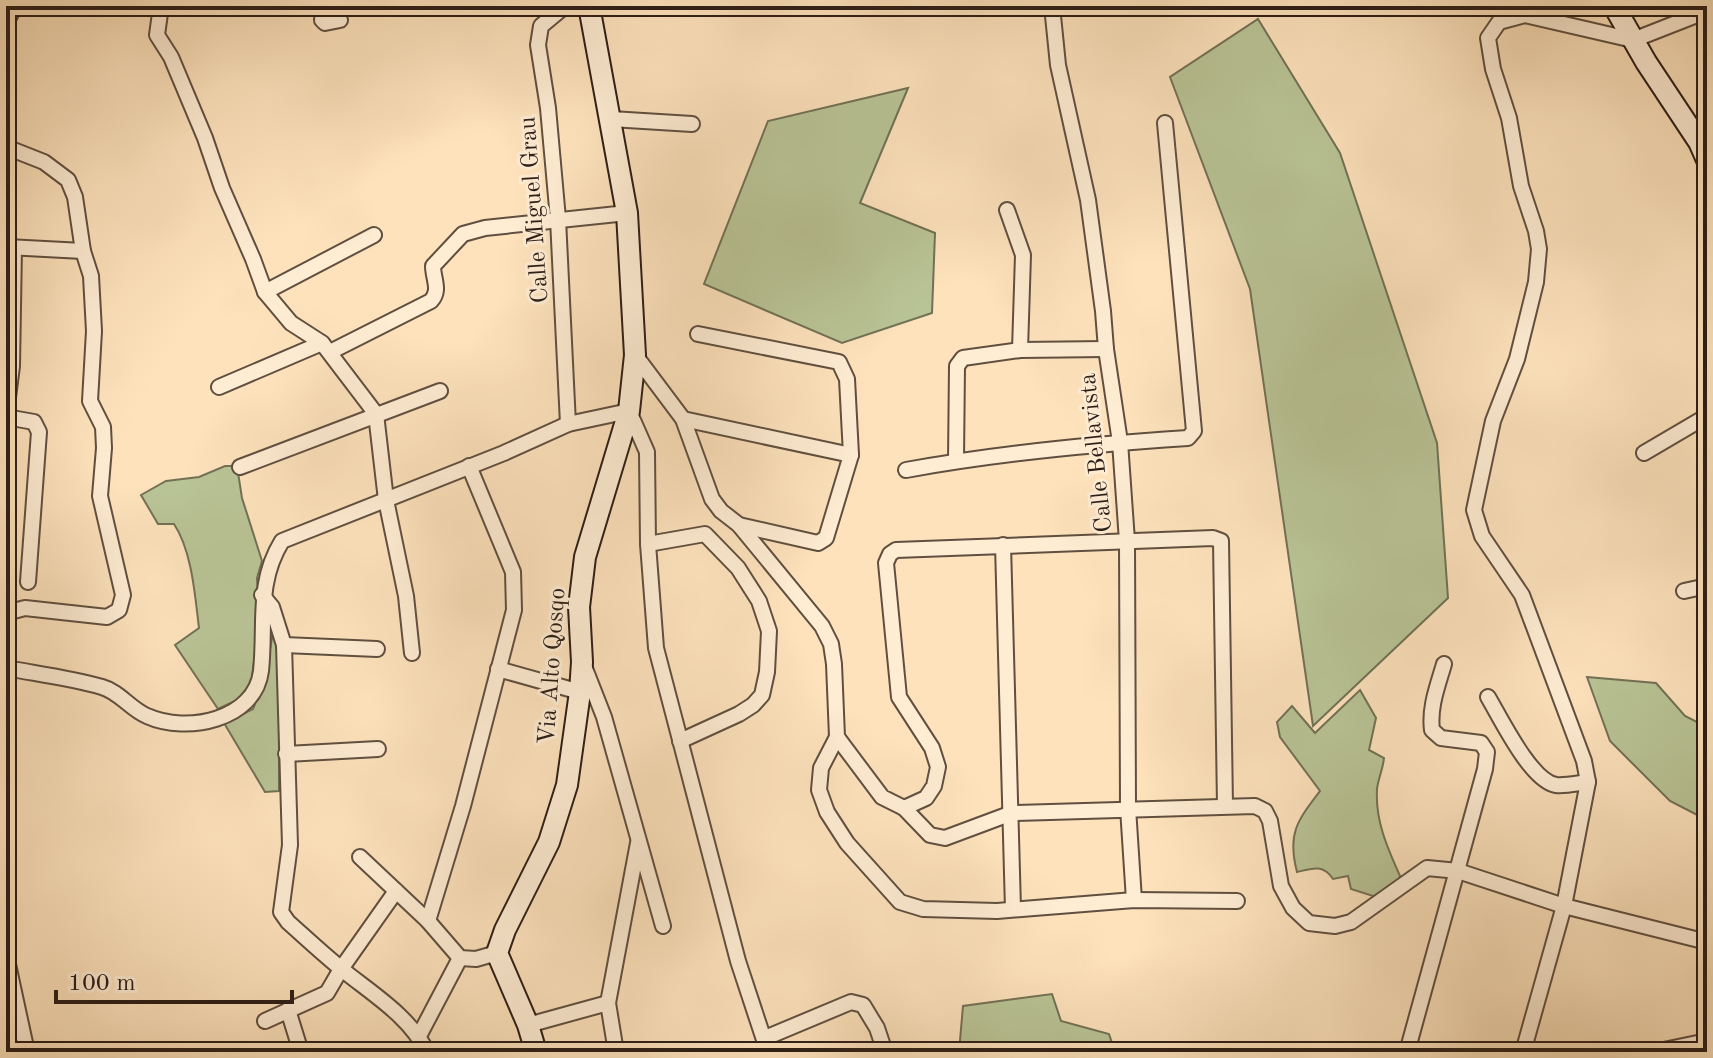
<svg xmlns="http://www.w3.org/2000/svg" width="1713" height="1058" font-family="'Old Standard TT',serif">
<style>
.green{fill:#b9c496;stroke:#727156;stroke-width:2}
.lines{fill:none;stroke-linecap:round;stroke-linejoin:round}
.street-casing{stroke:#604f40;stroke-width:18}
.secondary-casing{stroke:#2c1e17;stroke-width:24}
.street{stroke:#feecd3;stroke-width:14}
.secondary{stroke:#feecd3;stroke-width:20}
.labels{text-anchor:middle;stroke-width:6;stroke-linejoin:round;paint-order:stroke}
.street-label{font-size:24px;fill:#2c1e17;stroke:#feecd3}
</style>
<rect width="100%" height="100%" fill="#fde2bc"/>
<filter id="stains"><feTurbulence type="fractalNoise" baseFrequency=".0025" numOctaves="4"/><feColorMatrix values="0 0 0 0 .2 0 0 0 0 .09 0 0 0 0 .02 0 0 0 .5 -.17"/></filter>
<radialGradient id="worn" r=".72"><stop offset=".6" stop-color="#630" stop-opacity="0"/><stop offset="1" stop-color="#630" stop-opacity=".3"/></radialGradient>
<g class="green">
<polygon points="1258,19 1340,153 1437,443 1448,598 1313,726 1250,289 1170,77"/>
<polygon points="908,88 860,203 935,233 932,313 842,343 704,284 768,121"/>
<path d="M225,466H237L242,498L262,561L257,578L259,620L251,685L237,700L218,709L175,645L199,628C195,596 192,551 174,524H158L141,495L166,481L199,477Z"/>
<polygon points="275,621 279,639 279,791 265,792 224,723 253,709 265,678"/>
<polygon points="1587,677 1656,683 1685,716 1707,727 1707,820 1670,801 1610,741"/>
<path d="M1360,690L1376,718L1369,750L1384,758C1383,769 1378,779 1377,789C1375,821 1388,849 1400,876L1398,884L1376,897L1351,889L1348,876L1333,879C1323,864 1313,868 1297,872C1287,834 1297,821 1320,791L1280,737L1277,722L1292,706L1315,733Z"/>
<polygon points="1052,994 1061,1021 1109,1034 1115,1052 959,1052 963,1006"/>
</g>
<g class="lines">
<g class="street-casing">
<g id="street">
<polyline points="161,6 157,35 171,57 205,138 222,188 253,259 265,292 291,323 322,343 376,414 386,500 406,596 412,653"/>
<polyline points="325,6 322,20 325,23 340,20"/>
<polyline points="565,6 541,26 538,45 548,108 558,219 568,424"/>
<polyline points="1052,6 1058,65 1088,200 1103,311 1106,349 1120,442 1127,541 1128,808 1134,900"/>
<polyline points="6,23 15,6"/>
<polyline points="611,119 692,124"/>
<polyline points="6,147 44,162 68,180 75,197 83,251 91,276 94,331 90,401 103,427 104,448 100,496 123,595 119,610 107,617 25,608 6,613"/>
<polyline points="1007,210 1023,255 1020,350"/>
<polyline points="7,247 83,251"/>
<polyline points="265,292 374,235"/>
<polyline points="698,334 839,362 847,379 851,455 826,538 818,543 739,525"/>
<path d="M330,352L431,301C441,290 433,279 433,266L463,234L485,228L627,213"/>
<polyline points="635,355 683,419 712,499 721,511 739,525 822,626 831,644 834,664 837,737 882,797 904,808 926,798 934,786 938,767 932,748 899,697 886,563 890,554 896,550 1213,538 1221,541 1225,806"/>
<polyline points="219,387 322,343"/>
<polyline points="6,413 12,366 14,248"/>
<polyline points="6,417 34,422 39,432 28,582"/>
<polyline points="683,419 851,455"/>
<polyline points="1644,453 1707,416"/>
<polyline points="956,460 957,366 963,358 1020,350 1106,349"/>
<polyline points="240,467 440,391"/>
<path d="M906,470C999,453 1094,444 1188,438L1194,431L1165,123"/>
<polyline points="648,544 705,534 738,568 759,601 769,631 767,672 762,695 753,705 739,714 680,741"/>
<polyline points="1003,545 1013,909"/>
<polyline points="1684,591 1707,586"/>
<path d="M262,595L272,607L284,645L290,845L281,912L288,922C306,938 324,955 344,971C374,995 410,1017 427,1052"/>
<polyline points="284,645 377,649"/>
<polyline points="584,666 604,717 663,926"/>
<path d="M6,668C38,674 71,678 102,687C120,692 130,709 147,716C187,734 255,720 261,671C266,624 256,583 282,541L504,453L568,424L629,411L647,452L648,544L656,648L738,961L768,1052"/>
<polyline points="498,669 580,692"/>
<path d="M1488,697C1501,719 1531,781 1556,785C1566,786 1578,783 1588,782L1564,906L1523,1052"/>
<polyline points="837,737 821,768 819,790 827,812 847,843 900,902 923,909 997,911 1134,900 1237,901"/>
<polyline points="286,754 378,749"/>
<polyline points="1588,782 1584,761 1522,595 1482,536 1474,510 1493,421 1517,359 1536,282 1539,249 1536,231 1521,186 1509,118 1493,69 1488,38 1499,22 1525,15 1633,40 1707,11"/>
<polyline points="904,808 930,835 945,838 1012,813 1255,806 1265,811 1270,821 1281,886 1293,908 1309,923 1335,926 1351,922 1427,868 1458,871 1564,906 1707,942"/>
<polyline points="360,857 428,921 460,958 476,959 497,953"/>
<polyline points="428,921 463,806 514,610 513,572 469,466"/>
<polyline points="6,955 27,1052"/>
<polyline points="608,1003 616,1052"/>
<polyline points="288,1010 301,1052"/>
<polyline points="265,1021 327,993 341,969 396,891"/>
<polyline points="528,1025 608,1003 638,843"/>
<polyline points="419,1036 460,958"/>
<polyline points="765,1038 851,1002 863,1005 877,1028 885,1052"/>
<path d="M1407,1052L1485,769L1487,752L1481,743L1441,738L1432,730C1429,707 1438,685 1444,664"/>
<polyline points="1654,1052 1707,1041"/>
</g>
</g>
<g class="secondary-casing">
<g id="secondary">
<polyline points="1614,6 1646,62 1699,142 1707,160"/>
<polyline points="536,1052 528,1025 497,953 505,930 549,842 567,785 580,692 582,662 579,607 585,557 629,411 635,355 627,213 589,6"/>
</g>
</g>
<use href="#street" class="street"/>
<use href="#secondary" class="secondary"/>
</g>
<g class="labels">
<g class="street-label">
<text transform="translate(533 210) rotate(-94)" y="8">Calle Miguel Grau</text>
<text transform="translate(1095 453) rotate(-96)" y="8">Calle Bellavista</text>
<text transform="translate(551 666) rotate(-86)" y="8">Via Alto Qosqo</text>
</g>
</g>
<rect width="1713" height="1058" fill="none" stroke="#fde2bc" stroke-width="32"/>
<rect x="8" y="8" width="1697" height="1042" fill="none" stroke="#2c1e17" stroke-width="4"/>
<rect x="16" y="16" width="1681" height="1026" fill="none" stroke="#2c1e17" stroke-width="2"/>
<path d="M56 990v12h236v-12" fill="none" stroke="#2c1e17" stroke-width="4"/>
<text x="68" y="990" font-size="24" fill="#2c1e17" stroke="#feecd3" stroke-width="6" paint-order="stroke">100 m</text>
<rect width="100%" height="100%" filter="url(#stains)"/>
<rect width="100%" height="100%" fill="url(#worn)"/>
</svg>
